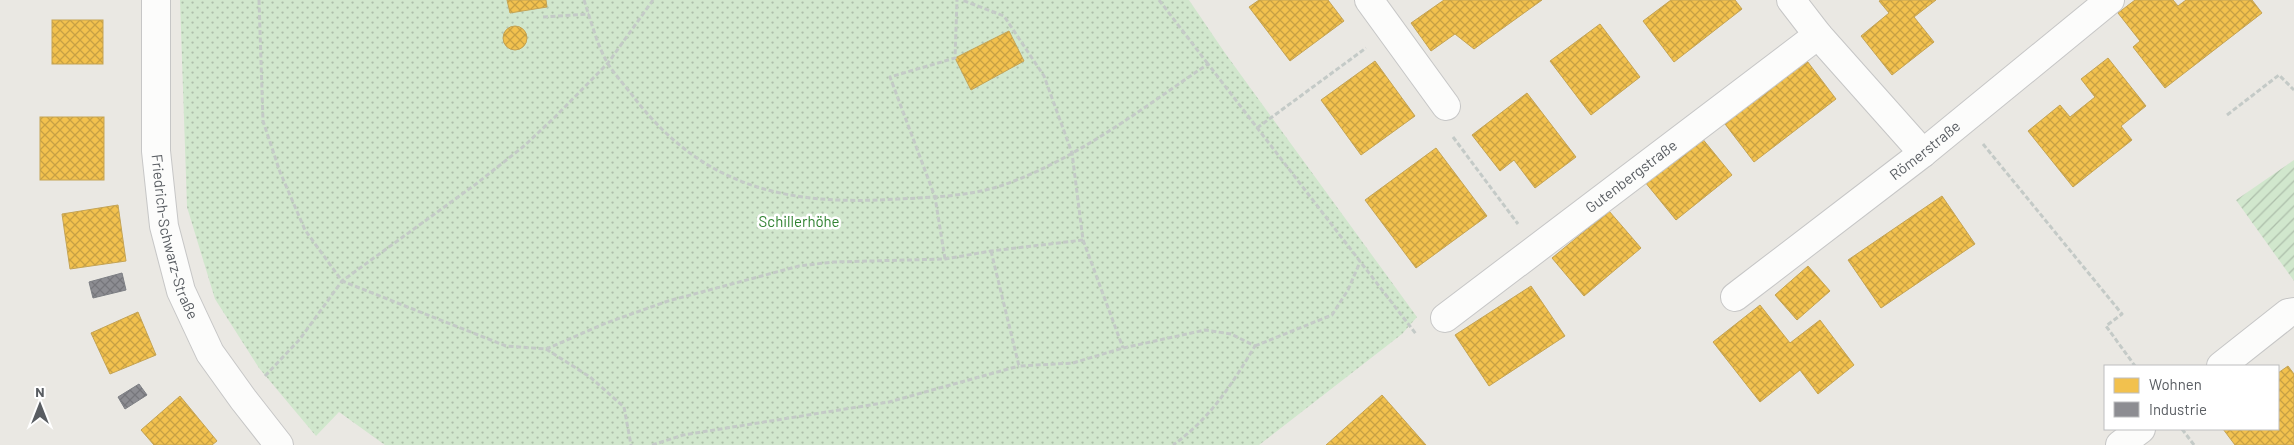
<svg xmlns="http://www.w3.org/2000/svg" width="2294" height="445" font-family="Barlow,sans-serif">
<style>
.park{fill:url(#park-dots)}
.garden{fill:url(#garden-furrows)}
.homes{fill:url(#homes-cross-hatch);stroke:#c4a354}
.industry{fill:url(#industry-cross-hatch);stroke:#7d7f84}
.lines{fill:none;stroke-linecap:round;stroke-linejoin:round}
.street-casing{stroke:#c6c6c6;stroke-width:30}
.path{stroke:#c4cac7;stroke-width:3;stroke-dasharray:5 2.5;stroke-linecap:butt}
.street{stroke:#fcfcfb;stroke-width:28}
.labels{text-anchor:middle;stroke-width:5;stroke-linejoin:round;paint-order:stroke}
.street-label{font-size:15px;fill:#595d62;stroke:#fff}
.park-label{font-size:15px;fill:#308231;stroke:#fff}
</style>
<defs>
<pattern id="park-dots" width="8" height="8" patternUnits="userSpaceOnUse" patternTransform="scale(1.25)"><rect width="8" height="8" fill="#d1e7cd"/><path d="M2 2h.1M6 6h.1" fill="none" stroke="#adbeaa" stroke-width="1.8" stroke-linecap="round"/></pattern>
<pattern id="garden-furrows" width="10" height="10" patternUnits="userSpaceOnUse" patternTransform="scale(1.25)"><rect width="10" height="10" fill="#d1e7cd"/><path d="M-1 1l2-2M0 10L10 0M9 11l2-2" fill="none" stroke="#adbeaa"/></pattern>
<pattern id="homes-cross-hatch" width="8" height="8" patternUnits="userSpaceOnUse" patternTransform="scale(1.25)"><rect width="8" height="8" fill="#f2c14e"/><path d="M0 0l8 8M0 8l8-8" fill="none" stroke="#c7a044"/></pattern>
<pattern id="industry-cross-hatch" width="8" height="8" patternUnits="userSpaceOnUse" patternTransform="scale(1.25)"><rect width="8" height="8" fill="#8d8d92"/><path d="M0 0l8 8M0 8l8-8" fill="none" stroke="#76767b"/></pattern>
</defs>
<rect width="100%" height="100%" fill="#eae8e3"/>
<polygon class="park" points="180,0 1189,0 1225,53 1417,317 1402,334 1259,445 385,445 339,412 316,436 259,368 215,299 187,207"/>
<polygon class="garden" points="2294,160 2294,281 2236,200"/>
<g class="homes">
<polygon points="507,0 546,0 547,7 510,13"/>
<polygon points="1259,0 1328,0 1344,21 1290,61 1249,7"/>
<polygon points="1444,0 1542,0 1474,49 1455,34 1431,51 1411,23"/>
<polygon points="1671,0 1735,0 1742,9 1674,62 1643,21"/>
<polygon points="1881,0 1936,0 1914,17 1934,42 1892,75 1861,36 1889,13 1879,1"/>
<polygon points="2135,0 2173,0 2178,6 2186,0 2252,0 2262,13 2165,88 2133,47 2140,41 2118,13"/>
<rect x="52" y="20" width="51" height="44"/>
<polygon points="1600,24 1640,77 1591,115 1550,61"/>
<circle cx="515" cy="38" r="12"/>
<polygon points="1009,31 1024,61 971,90 955,58"/>
<polygon points="1804,57 1836,99 1754,162 1722,120"/>
<polygon points="2108,58 2146,106 2121,126 2132,140 2073,187 2028,131 2060,105 2070,117 2095,97 2081,79"/>
<polygon points="1375,61 1415,116 1361,155 1321,100"/>
<polygon points="1527,93 1576,157 1535,188 1514,160 1500,171 1472,135"/>
<rect x="40" y="117" width="64" height="63"/>
<polygon points="1701,137 1732,175 1676,220 1645,182"/>
<polygon points="1436,148 1487,216 1416,268 1365,200"/>
<polygon points="1942,196 1975,244 1881,308 1848,260"/>
<polygon points="118,205 126,261 70,269 62,214"/>
<polygon points="1609,211 1641,248 1584,296 1552,258"/>
<polygon points="1808,266 1830,291 1797,320 1775,295"/>
<polygon points="1531,286 1565,336 1489,386 1455,335"/>
<polygon points="1760,305 1790,343 1820,320 1854,365 1818,394 1800,370 1760,402 1713,342"/>
<polygon points="138,312 156,355 110,374 91,333"/>
<polygon points="2288,366 2294,374 2294,445 2235,445 2223,429 2278,429 2278,373"/>
<polygon points="1382,395 1426,445 1326,445"/>
<polygon points="180,396 217,441 212,445 154,445 141,430"/>
</g>
<g class="industry">
<polygon points="122,273 126,290 93,298 89,282"/>
<polygon points="139,384 147,395 125,409 118,397"/>
</g>
<g class="lines">
<g class="street-casing">
<g id="street">
<path id="s1" d="M156,0V151L164,226L181,291L210,353L243,399L279,445"/>
<polyline points="1369,0 1446,106"/>
<polyline points="1791,0 1818,35 1923,153"/>
<path id="s2" d="M1735,297L1923,153L2110,0"/>
<path id="s3" d="M1445,318L1818,35"/>
<polyline points="2221,366 2288,313 2294,312"/>
<polyline points="2120,445 2141,429"/>
</g>
</g>
<g class="path">
<polyline points="259,0 263,121 280,172 305,230 342,281 506,346 546,349 606,323 668,301 799,266 833,262 945,259 991,251 1083,240 1072,153 1044,76 1004,16 962,0"/>
<path d="M584,0C591,21 597,45 608,64C616,76 627,88 636,100C706,189 790,206 898,199C937,197 978,196 1014,181C1082,155 1147,105 1208,64L1416,334"/>
<polyline points="1159,0 1208,64"/>
<polyline points="543,17 589,14"/>
<polyline points="2227,115 2279,75 2294,90"/>
<polyline points="1257,128 1366,48"/>
<polyline points="1453,137 1518,224"/>
<polyline points="1983,144 2122,314 2106,326 2135,366"/>
<polyline points="1083,240 1123,348"/>
<path d="M991,251L1019,366L1073,363L1123,348L1205,330L1231,334L1255,346C1232,384 1210,419 1173,445"/>
<polyline points="945,259 935,197 890,77 955,58 957,0"/>
<polyline points="1255,346 1332,315 1348,290 1360,262"/>
<polyline points="546,349 590,377 624,407 631,445"/>
<polyline points="265,376 300,339 342,281 476,184 524,146 555,117 608,63 653,0"/>
<polyline points="2182,429 2194,445"/>
<polyline points="652,445 683,435 889,402 1019,366"/>
</g>
<use href="#street" class="street"/>
</g>
<g class="labels">
<g class="street-label">
<text dy="5" stroke="none"><textPath href="#s2" startOffset="240">Römerstraße</textPath></text>
<text dy="5" stroke="none"><textPath href="#s3" startOffset="234">Gutenbergstraße</textPath></text>
<text dy="5" stroke="none"><textPath href="#s1" startOffset="239">Friedrich-Schwarz-Straße</textPath></text>
</g>
<g class="park-label">
<text x="799" y="227">Schillerhöhe</text>
</g>
</g>
<rect x="2104" y="365" width="175" height="65" fill="#ffffff" stroke="#bdbec0"/>
<rect x="2114" y="378" width="25" height="15" fill="#f2c14e" stroke="#bdbec0"/>
<text x="2149" y="390" font-size="15" fill="#595d62">Wohnen</text>
<rect x="2114" y="402" width="25" height="15" fill="#8d8d92" stroke="#bdbec0"/>
<text x="2149" y="415" font-size="15" fill="#595d62">Industrie</text>
<g transform="translate(40 405)" stroke="#ffffff" stroke-width="4" paint-order="stroke">
<path d="M0-4L9 19L0 12L-9 19Z" fill="#595d62"/>
<text y="-8" font-size="14" font-weight="bold" text-anchor="middle" fill="#595d62">N</text>
</g>
</svg>
